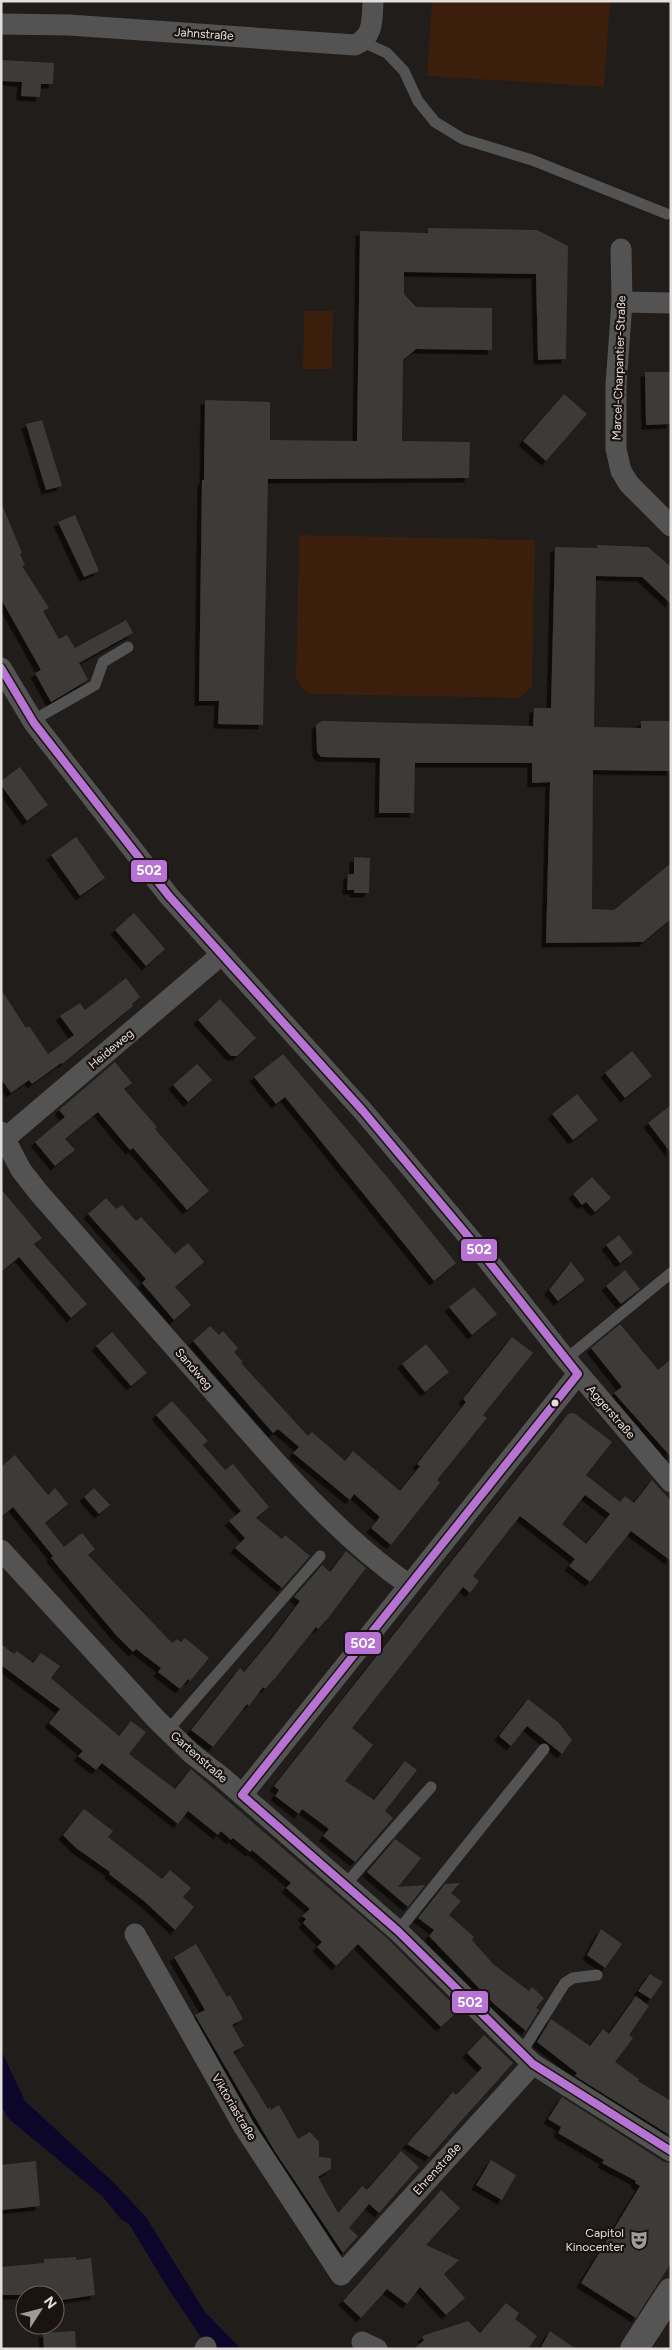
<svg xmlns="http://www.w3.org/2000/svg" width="672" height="2350" font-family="Figtree,sans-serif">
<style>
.green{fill:#3b1e0b}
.water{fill:#0c062a}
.building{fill:#3e3a39;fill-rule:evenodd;filter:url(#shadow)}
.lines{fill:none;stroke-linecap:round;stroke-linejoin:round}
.lane{stroke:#535354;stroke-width:11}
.street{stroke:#535354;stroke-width:21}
.secondary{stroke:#565556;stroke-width:28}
.bus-1-casing{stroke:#1a130f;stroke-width:11}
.bus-1{stroke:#b673d3;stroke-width:8}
.bus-dot{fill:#e4dfdd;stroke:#1a130f;stroke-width:2}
.labels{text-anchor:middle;stroke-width:4.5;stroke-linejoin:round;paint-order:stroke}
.street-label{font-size:12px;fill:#e4dfdd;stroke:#1a130f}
.poi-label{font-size:12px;fill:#e4dfdd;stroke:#1a130f;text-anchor:end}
.line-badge{stroke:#1a130f;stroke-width:2}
.badge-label{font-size:14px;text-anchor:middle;font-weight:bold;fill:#fff}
</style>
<defs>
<filter id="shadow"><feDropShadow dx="-4.5" dy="4.5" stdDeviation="0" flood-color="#0009"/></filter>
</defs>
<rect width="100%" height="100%" fill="#201d1b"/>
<g class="green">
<polygon points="432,1 610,1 604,87 427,76"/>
<polygon points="304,311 333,311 332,369 303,369"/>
<polygon points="299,535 535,540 532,687 520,698 309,694 301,687 296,678"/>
</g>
<polygon class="water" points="1,2050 25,2101 114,2183 146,2217 205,2312 241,2349 209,2349 169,2290 129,2224 121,2219 102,2196 9,2119 1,2106"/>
<g class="building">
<polygon points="1,60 54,63 53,84 41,84 40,97 21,96 22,82 1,81"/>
<polygon points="428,228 537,230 568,246 566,359 538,360 536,274 404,272 404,294 416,307 492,308 492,350 416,349 403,360 402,441 470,442 469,478 268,479 263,725 218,724 219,701 199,701 202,480 204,480 205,400 270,402 270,440 357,441 360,231 428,233"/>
<polygon points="645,372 671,372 671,424 646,425"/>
<polygon points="564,394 587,414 546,461 523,441"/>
<polygon points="42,420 62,486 46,490 26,424"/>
<polygon points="1,502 22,553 20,554 25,565 22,566 49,608 43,611 59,639 67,635 75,648 126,620 133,633 79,663 88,680 51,702 35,673 41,670 1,599"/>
<polygon points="75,515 99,571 84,577 58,522"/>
<polygon points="597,545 648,547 671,567 671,604 642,577 596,576 594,727 641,728 641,721 671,721 671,771 593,770 592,909 614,910 671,863 671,919 643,942 546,943 550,782 532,783 532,763 415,763 414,813 379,813 380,758 321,757 317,752 316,725 322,721 533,726 534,708 551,708 555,547 598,548"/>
<polygon points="20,767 48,805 27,821 1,785 1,781"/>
<polygon points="76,837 105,878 80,896 51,855"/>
<polygon points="354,857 370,858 369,893 354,893 354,890 347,890 348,874 354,874"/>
<polygon points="134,913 165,949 146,966 115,930"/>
<polygon points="126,978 140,997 132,1004 133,1006 62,1064 61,1063 32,1084 29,1080 11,1093 1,1079 1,989 26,1028 29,1026 48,1054 74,1035 60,1016 80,1003 85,1010"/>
<polygon points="220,999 256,1038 237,1056 231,1056 198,1020"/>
<polygon points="632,1051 652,1076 625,1098 605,1073"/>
<polygon points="283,1054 388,1178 456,1263 434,1281 285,1097 276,1104 254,1077"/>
<polygon points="115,1062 132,1083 124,1089 157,1127 155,1129 209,1191 187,1210 133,1148 130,1150 98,1112 65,1139 75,1150 55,1166 35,1142 65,1117 59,1110"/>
<polygon points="197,1064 212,1080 188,1102 173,1085"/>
<polygon points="577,1094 598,1120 573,1140 552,1114"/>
<polygon points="671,1105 671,1153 648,1123"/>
<polygon points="592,1177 611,1198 595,1212 586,1202 582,1205 573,1194"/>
<polygon points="1,1189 42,1238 34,1244 87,1304 71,1318 19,1257 1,1272"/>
<polygon points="106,1198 116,1209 122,1205 136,1221 141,1217 175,1254 188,1243 204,1262 175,1287 191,1305 174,1320 142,1283 146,1279 88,1214"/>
<polygon points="619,1235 633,1253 620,1263 606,1245"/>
<polygon points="571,1262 585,1280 558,1301 549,1290"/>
<polygon points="625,1270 640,1289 621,1304 606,1286"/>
<polygon points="474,1287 497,1314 472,1335 449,1307"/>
<polygon points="620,1324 658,1370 671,1359 671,1457 614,1393 622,1387 591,1348"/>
<polygon points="210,1326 219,1335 223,1331 238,1348 234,1352 243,1362 241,1363 308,1436 312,1432 345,1461 353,1451 400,1491 420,1466 417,1464 466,1402 463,1399 512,1337 533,1353 483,1415 487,1418 437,1480 440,1483 391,1545 371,1528 380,1517 354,1494 350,1500 293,1453 299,1447 278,1429 273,1433 193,1341"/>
<polygon points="112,1332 147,1373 131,1386 96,1346"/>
<polygon points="426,1344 449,1372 425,1392 402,1364"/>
<polygon points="172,1401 208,1441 203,1445 225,1470 233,1464 269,1507 256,1518 282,1539 285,1535 310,1556 282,1588 235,1548 245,1538 229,1521 241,1511 156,1415"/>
<path d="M574,1413L612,1442L586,1475L620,1502L625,1496L634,1503L652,1480L671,1501V1561L631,1531L590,1582L569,1566L575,1559L520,1516L473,1576L479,1581L470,1593L463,1587L352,1728L373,1745L345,1781L374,1800L405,1761L417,1770L385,1811L393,1818L355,1862L323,1836L329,1829L302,1809L299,1814L275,1796L279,1790L274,1786L568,1414ZM585,1495L610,1514L586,1544L562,1524Z"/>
<polygon points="15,1455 48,1495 55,1488 68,1504 45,1523 64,1547 82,1533 95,1549 88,1555 172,1643 177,1639 181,1642 185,1638 209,1658 190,1681 188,1679 180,1689 158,1672 161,1668 136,1649 133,1652 116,1635 51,1558 53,1556 13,1507 1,1517 1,1467"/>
<polygon points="94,1488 110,1505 99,1514 84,1497"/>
<polygon points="346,1551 366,1568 328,1618 318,1629 316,1627 276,1677 265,1689 263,1687 249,1706 247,1704 213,1747 191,1730 240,1668 244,1672 269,1642 300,1601 294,1597 322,1565 330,1572"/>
<polygon points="1,1644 14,1654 17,1651 33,1663 41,1653 60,1666 51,1678 119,1736 131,1721 146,1732 129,1754 175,1789 191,1769 199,1776 387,1938 459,2010 441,2027 358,1944 336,1966 317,1947 322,1942 303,1923 306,1919 302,1916 310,1909 286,1888 291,1883 252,1850 250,1852 233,1838 231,1840 221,1831 218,1835 188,1811 178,1824 102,1763 96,1770 78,1756 83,1751 49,1723 60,1709 1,1665"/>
<polygon points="528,1699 559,1723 572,1740 562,1754 527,1726 511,1746 499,1736"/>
<polygon points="84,1809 113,1831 108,1837 162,1879 170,1870 191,1888 183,1897 194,1907 175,1930 144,1901 109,1874 110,1872 76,1848 63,1835"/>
<polygon points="395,1839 421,1858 398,1887 425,1885 408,1907 367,1872"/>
<polygon points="460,1883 451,1893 461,1901 449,1915 474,1937 472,1940 493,1964 529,1991 532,1987 544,1998 536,2008 539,2010 526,2031 494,2004 429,1936 434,1930 418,1918 445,1884"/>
<polygon points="601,1929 622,1944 605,1968 587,1955"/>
<polygon points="196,1944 227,1997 230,1995 243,2019 232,2025 244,2046 233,2052 268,2109 270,2107 271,2110 279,2105 298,2139 310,2132 319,2142 319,2157 331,2158 331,2169 318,2177 338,2213 362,2186 367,2190 401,2151 419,2167 379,2213 369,2204 349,2228 358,2236 343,2253 274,2150 195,2015 205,2010 174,1957"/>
<polygon points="650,1974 663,1982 651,1999 638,1991"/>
<polygon points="636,1996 649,2006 629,2035 633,2038 615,2062 639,2079 638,2081 671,2101 671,2136 575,2076 577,2073 537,2042 551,2019 590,2046 603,2029 609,2034"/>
<polygon points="484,2035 513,2063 429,2157 407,2144 453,2092 456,2095 482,2068 467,2053"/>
<polygon points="562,2097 664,2162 671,2163 671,2263 636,2318 581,2283 640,2186 635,2183 636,2181 602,2163 604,2160 558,2133 561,2127 548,2119"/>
<polygon points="491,2160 516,2175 502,2200 476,2185"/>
<polygon points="36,2161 40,2206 2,2210 1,2165"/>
<polygon points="441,2190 460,2208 426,2245 459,2260 444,2274 465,2298 446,2315 420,2287 407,2304 387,2289 361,2318 343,2301"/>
<polygon points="76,2257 76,2260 91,2258 95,2295 55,2301 55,2295 1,2295 1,2267 44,2263 44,2259"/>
<polygon points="506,2303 519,2313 515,2319 537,2336 528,2349 414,2349 424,2340 422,2336 468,2321 480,2333"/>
<polygon points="75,2331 76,2349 44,2349 43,2333"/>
<polygon points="550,2331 576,2349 540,2349"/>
</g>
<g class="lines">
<g class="lane">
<polyline points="363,42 387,53 404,71 418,101 435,122 463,139 532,160 667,214"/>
<polyline points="32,721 95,685 103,662 128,647"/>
<polyline points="566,1359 671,1273"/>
<polyline points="168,1730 320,1556"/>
<polyline points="345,1885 431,1787"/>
<polyline points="398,1931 544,1749"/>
<polyline points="521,2053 565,1983 573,1978 597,1975"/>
</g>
<g class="street">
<path d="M1,24L69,25L355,45C374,37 372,19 373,1"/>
<polyline points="621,249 622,302 616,384 616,449 621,471 629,484 671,526"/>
<polyline points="622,302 671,303"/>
<polyline points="1,668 34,723 169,896 363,1111 478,1248 561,1353 671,1482"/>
<path d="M1,1132L21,1170L39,1193C100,1262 160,1331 221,1400C279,1466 337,1535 409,1585"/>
<polyline points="1,1142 221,955"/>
<polyline points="1,1550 157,1720 191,1753 223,1778 398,1931 533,2064 671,2151"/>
<polyline points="242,1795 578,1374"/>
<polyline points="135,1934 244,2127 341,2275 533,2064"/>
<polyline points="362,2342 377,2349"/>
<polyline points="205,2349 206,2347"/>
</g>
<polyline class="secondary" points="634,2349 671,2292"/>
<g class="bus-1-casing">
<polyline id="bus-1" points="1,668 34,723 169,896 363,1111 478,1248 578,1374 242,1795 398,1931 533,2064 671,2151"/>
</g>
<use href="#bus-1" class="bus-1"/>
</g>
<defs>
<g id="theatre-bare" transform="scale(1.5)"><path d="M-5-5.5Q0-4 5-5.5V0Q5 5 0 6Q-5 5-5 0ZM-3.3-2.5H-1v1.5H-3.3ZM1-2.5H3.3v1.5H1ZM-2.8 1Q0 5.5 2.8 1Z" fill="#9f9b99" stroke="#1a130f" stroke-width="2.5" paint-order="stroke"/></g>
</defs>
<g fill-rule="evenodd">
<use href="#theatre-bare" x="639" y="2240"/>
</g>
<circle class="bus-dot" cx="555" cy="1403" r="4.5"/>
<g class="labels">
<g class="street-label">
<text transform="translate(204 34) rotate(4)" y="4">Jahnstraße</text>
<text transform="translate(619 368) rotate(-88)" y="4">Marcel-Charpantier-Straße</text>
<text transform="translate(111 1049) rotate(-40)" y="4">Heideweg</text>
<text transform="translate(194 1369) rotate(49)" y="4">Sandweg</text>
<text transform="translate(611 1412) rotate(49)" y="4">Aggerstraße</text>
<text transform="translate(199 1757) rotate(41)" y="4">Gartenstraße</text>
<text transform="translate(234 2107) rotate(59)" y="4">Viktoriastraße</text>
<text transform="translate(437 2169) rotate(-48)" y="4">Ehrenstraße</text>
</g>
<g class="poi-label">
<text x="624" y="2237">Capitol<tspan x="624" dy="14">Kinocenter</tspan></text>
</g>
</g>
<g class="line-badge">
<rect x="130" y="859" width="38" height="24" rx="5" fill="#b673d3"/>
<rect x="460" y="1238" width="38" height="24" rx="5" fill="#b673d3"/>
<rect x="344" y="1631" width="38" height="24" rx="5" fill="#b673d3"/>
<rect x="451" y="1990" width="38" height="24" rx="5" fill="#b673d3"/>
</g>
<g class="badge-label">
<text x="149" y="875">502</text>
<text x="479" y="1254">502</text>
<text x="363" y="1648">502</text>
<text x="470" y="2007">502</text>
</g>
<rect width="672" height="2350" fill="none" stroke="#e4dfdd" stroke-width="5"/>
<g transform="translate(40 2310) rotate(54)"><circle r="24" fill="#1a130f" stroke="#6b6561"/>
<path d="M0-4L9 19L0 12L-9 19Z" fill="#9f9b99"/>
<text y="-8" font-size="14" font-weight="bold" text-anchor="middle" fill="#e4dfdd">N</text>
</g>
</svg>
